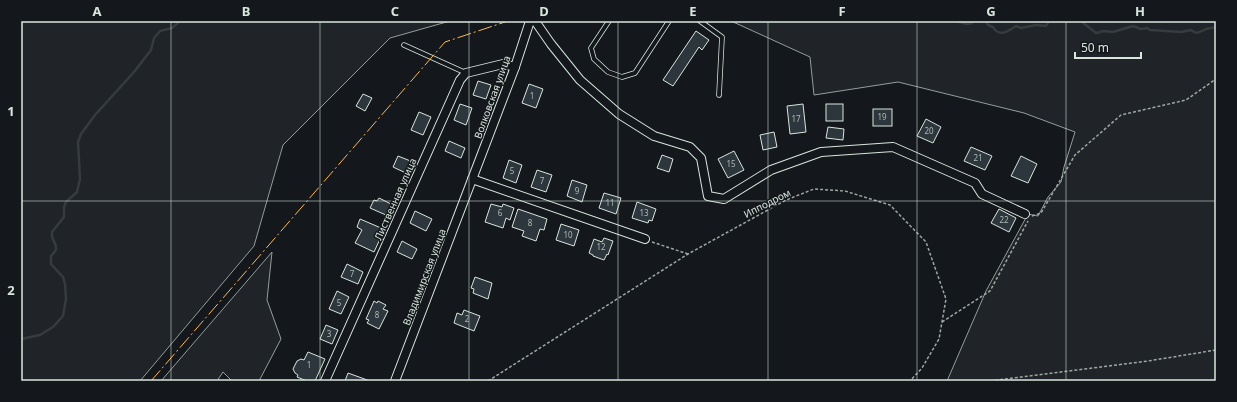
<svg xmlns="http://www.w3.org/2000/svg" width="1237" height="402" font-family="'Noto Sans',sans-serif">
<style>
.green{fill:#202428;stroke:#939e99}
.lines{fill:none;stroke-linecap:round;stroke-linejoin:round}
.stream{stroke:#363b3e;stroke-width:2.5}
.building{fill:#2c363c;stroke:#d8e6dc}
.service-casing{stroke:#d8e6dc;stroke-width:5.5}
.minor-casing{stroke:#d8e6dc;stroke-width:10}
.path{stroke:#9da8a2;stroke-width:1.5;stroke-dasharray:3 2;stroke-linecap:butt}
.service{stroke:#14181c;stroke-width:4}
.minor{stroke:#14181c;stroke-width:8}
.power{stroke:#ffb74d;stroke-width:1;stroke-dasharray:14 3 2 3;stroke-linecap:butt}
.grid{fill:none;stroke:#d8e6dc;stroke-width:1;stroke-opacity:0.55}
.labels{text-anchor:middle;stroke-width:3;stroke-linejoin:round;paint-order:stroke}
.number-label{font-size:8px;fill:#adbab4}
.street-label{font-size:10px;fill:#d8e6dc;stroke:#14181c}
.neatline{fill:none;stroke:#d8e6dc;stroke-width:1.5}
.grid-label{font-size:13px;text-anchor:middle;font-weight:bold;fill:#d8e6dc}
</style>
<rect width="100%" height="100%" fill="#14181c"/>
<g class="green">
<polygon points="21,21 450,21 390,38 283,145 254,246 140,381 21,381"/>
<polygon points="731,21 1216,21 1216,381 947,381 986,291 1028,214 1038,216 1048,197 1061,182 1064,167 1075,132 1024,113 898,82 814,95 810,57"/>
<polygon points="272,252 267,300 281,339 259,381 232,381 223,372 217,381 161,381"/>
</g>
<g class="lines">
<g class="stream">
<polyline points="956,21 967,24 972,23 973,21"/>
<path d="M986,21L988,25L993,27C999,38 1008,31 1016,26L1021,28L1036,25L1046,26L1049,21"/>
<path d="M1081,21L1096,33L1104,31L1113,32L1133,26L1141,29L1147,28L1150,30L1181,32L1191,30C1197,35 1200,32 1206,29C1209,28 1213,28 1216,27"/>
<polyline points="21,339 40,335 53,327 63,316 66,299 65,284 63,277 51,264 51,256 56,250 56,246 52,237 52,232 64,217 64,207 66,202 77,192 80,179 78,142 81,134 95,115 134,72 151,50 154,38 160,31 172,28 180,21"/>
</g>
</g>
<g class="building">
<polygon points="696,31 709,40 702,50 699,47 673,86 663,80"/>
<polygon points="478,81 491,85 486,99 473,95"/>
<polygon points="529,84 543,89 536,108 522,103"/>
<polygon points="363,94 372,98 365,111 356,106"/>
<polygon points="460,104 472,108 466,125 454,120"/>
<polygon points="803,104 806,132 790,134 787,106"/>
<rect x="826" y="104" width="17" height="17"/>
<rect x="873" y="109" width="19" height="17"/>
<polygon points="419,112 431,117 423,135 411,130"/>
<polygon points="926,119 941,127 933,143 917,136"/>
<polygon points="828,127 844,129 843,140 826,138"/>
<polygon points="774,132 777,147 763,150 760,135"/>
<polygon points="449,141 465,148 461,158 445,151"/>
<polygon points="971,147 992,156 985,170 964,161"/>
<polygon points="734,151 744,170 728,178 718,159"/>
<polygon points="662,155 673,159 669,172 657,168"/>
<polygon points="398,156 413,162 408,174 393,167"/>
<polygon points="1021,156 1037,164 1028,183 1011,176"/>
<polygon points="509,160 522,165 516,183 503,178"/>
<polygon points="537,170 552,175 546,192 531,187"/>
<polygon points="572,180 587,185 582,202 567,196"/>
<polygon points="604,193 621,198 616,214 599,208"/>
<polygon points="379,198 393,205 389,214 387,213 386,215 370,208 374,200 377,201"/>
<polygon points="637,202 656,209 652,221 649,220 648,223 632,218"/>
<polygon points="491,204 502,207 503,204 514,208 510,220 506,218 503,228 485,222"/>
<polygon points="518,209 547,219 544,230 540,229 536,241 522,236 524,231 512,227"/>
<polygon points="999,209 1016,218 1009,232 991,223"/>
<polygon points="415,211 432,219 426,231 410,223"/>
<polygon points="360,219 388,231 384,240 380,239 374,252 355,243 362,230 357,227"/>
<polygon points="561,224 579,230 574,246 556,240"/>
<polygon points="604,238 613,241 608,255 607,254 604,260 593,256 593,255 589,253 594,239 602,242"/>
<polygon points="402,241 417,249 412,259 397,252"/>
<polygon points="347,264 363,272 358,284 341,277"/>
<polygon points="475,277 492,283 488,299 473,293 474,289 471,288"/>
<polygon points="337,291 349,297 341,314 329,309"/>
<polygon points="374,301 377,303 378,301 386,305 383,309 388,311 379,329 367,323 369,320 366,319"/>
<polygon points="464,310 480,316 474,331 454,323 457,313 462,315"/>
<polygon points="326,325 338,330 332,344 320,339"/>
<polygon points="308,352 325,359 315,381 307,381 297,377 298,375 295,373 293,369 297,361 301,359 304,360"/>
<polygon points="348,373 370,381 345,381"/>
</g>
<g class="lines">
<g class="service-casing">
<g id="service">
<polyline points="609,21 591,48 594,59 608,72 622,77 635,73 669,21"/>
<polyline points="700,21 722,37 719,95"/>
<polyline points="404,45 466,73"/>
</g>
</g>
<g class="minor-casing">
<g id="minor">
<polyline points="535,21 551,44 580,80 619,114 654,136 690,147 701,158 708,196 724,199 771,170 821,152 893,147 975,183 982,194 1025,214"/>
<polyline points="472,179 645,239"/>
<polyline points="325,381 460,80 466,73 503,64 515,67"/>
<polyline points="395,381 515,67 530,21"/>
</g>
</g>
<g class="path">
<polyline points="1032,216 1041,213 1075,155 1121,115 1186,100 1216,79"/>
<polyline points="652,242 688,254"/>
<polyline points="942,322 990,291 1028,221"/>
<polyline points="488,381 688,254 786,200 814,189 845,191 890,205 926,242 946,299 939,339 922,368 910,381"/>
<polyline points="990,381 1148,361 1216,350"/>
</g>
<use href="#service" class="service"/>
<use href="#minor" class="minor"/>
<polyline class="power" points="151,381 445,42 508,21"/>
</g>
<path class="grid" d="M171,21V381M320,21V381M469,21V381M618,21V381M768,21V381M917,21V381M1066,21V381M21,201H1216"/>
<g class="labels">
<g class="number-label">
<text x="532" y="99">1</text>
<text x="882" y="120">19</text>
<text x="796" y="122">17</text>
<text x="929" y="134">20</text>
<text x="978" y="161">21</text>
<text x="731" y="167">15</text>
<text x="512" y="174">5</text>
<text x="542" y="184">7</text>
<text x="577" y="194">9</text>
<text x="610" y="206">11</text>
<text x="500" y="216">6</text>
<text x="644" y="216">13</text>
<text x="1004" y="223">22</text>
<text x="530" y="226">8</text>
<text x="568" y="238">10</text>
<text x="601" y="250">12</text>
<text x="352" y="277">7</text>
<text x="339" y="306">5</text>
<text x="377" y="318">8</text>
<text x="467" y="322">2</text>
<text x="329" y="337">3</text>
<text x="309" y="368">1</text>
</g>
<g class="street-label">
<text transform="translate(492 97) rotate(-70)" y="4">Волковская улица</text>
<text transform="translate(395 199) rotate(-66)" y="4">Лиственная улица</text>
<text transform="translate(767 203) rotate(-27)" y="4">Ипподром</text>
<text transform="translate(424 277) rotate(-69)" y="4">Владимирская улица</text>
</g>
</g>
<rect width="1237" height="402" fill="none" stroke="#14181c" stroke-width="44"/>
<path d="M1075 52v6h66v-6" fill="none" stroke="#d8e6dc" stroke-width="2"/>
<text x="1081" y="52" font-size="12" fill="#d8e6dc" stroke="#14181c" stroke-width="3" paint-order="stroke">50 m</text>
<rect x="22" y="22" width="1193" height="358" class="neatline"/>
<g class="grid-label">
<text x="97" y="16">A</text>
<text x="246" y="16">B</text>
<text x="395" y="16">C</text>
<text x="544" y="16">D</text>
<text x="693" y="16">E</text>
<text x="842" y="16">F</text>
<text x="991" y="16">G</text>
<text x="1140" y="16">H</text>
<text x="11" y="116">1</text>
<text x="11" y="295">2</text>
</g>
</svg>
